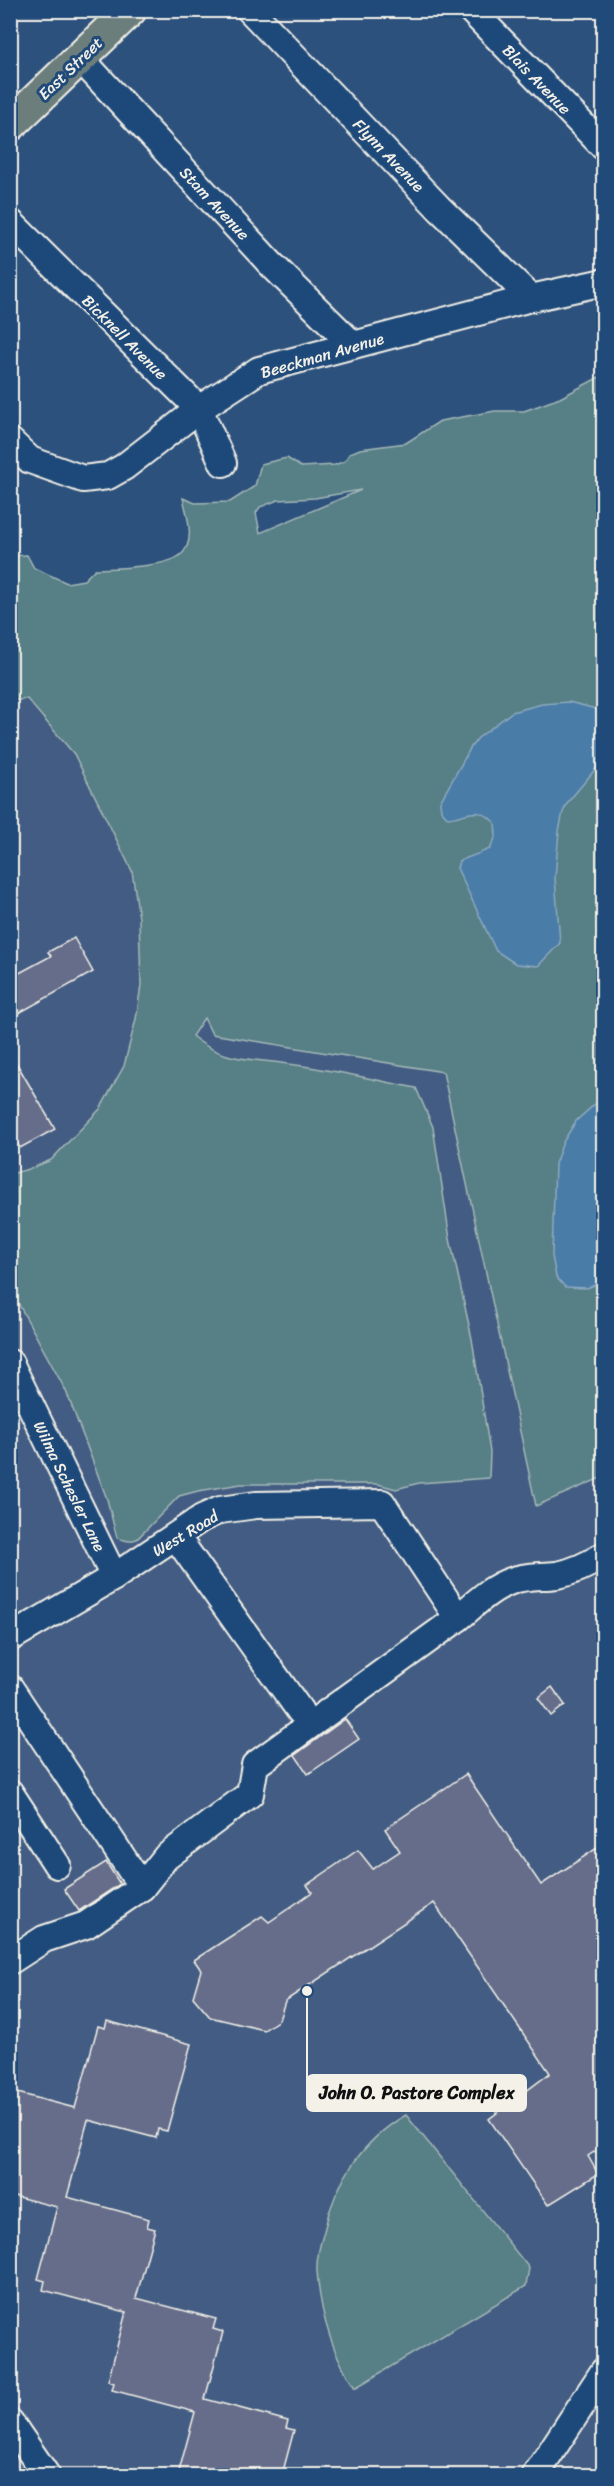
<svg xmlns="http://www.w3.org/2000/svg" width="614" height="2486" font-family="Sriracha,sans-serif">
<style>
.built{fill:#425c83}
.green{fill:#567f86;stroke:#a5b8b7;stroke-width:1.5;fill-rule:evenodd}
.water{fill:#4a7ba7;stroke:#8eaac1;stroke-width:1.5}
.building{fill:#656d8b;stroke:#f4f1e8;stroke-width:1.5}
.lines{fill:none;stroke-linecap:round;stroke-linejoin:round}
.minor-casing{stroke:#f4f1e8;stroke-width:30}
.major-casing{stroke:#f4f1e8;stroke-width:36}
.minor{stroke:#1f4a7a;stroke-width:26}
.major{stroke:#6c7e7c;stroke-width:32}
.labels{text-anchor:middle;stroke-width:6;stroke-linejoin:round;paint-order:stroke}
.street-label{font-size:16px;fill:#f4f1e8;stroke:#1f4a7a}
.leader{fill:none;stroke:#f4f1e8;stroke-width:2}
.callout-dot{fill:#f4f1e8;stroke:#1f4a7a;stroke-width:2}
.callout{fill:#f4f1e8;stroke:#f4f1e8;stroke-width:2}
.callout-label{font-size:18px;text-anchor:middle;font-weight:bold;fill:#111}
</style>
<rect width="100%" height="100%" fill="#2d517d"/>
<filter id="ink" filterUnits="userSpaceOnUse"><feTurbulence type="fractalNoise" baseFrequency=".0167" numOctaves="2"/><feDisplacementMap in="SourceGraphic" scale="12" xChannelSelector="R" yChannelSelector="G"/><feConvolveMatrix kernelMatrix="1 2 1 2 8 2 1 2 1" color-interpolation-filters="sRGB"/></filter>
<g filter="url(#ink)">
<polygon class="built" points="10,679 74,754 212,1033 443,1072 536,1506 603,1477 603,2475 11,2475"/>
<g class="green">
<path d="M603,375V1477L536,1506L443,1072L212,1034L204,1018L192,1036C223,1062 251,1058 288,1064C331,1069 374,1080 416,1088L433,1127L450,1239L472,1339L490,1452L489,1478L419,1483L396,1489L378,1484H241L198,1491L179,1496L137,1539L128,1541L117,1538L107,1499L66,1391L11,1290L10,1174L29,1169L51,1160L100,1109L124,1066L136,1019L141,985L139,918L132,871L74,754L27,699L11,701V556L27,555L34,568L67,583L84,580L95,569C114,568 165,567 179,556C197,544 187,515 183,498L195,503L230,502L255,486L261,464L287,458L301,467L335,465L345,461L350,453L360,449L406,443L440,421L495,411H524L560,398ZM361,490L260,533L256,513L260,507L278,500L315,498Z"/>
<path d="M406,2115L529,2268L526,2286L355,2388C332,2353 320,2312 317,2271C316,2258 320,2244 324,2231C335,2183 362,2140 406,2115Z"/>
</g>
<g class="water">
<path d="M569,702L596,709L603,714V760L568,802L563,812L559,831L555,878L560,943L538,966L516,964L496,951L457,868L459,861L490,849L496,836L495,823C478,804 468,816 448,818L441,810L440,802L471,747L478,738L512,712L542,704Z"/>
<polygon points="603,1101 603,1282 587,1288 565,1287 556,1277 552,1256 555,1164 563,1142 576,1121 595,1104"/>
</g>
<g class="building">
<polygon points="74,938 93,972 10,1018 10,978 51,956 48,952"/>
<polygon points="10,1052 55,1129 20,1148 10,1131"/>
<polygon points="552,1687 565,1705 551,1716 538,1698"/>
<polygon points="345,1719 359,1739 308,1774 295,1755"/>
<polygon points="466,1774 541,1885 597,1848 603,1858 603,2146 588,2156 598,2174 548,2205 489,2119 550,2073 434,1903 285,2001 279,2020 264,2030 210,2017 193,1997 201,1970 194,1960 262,1916 269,1922 312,1892 307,1885 358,1850 373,1869 400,1851 385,1829"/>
<polygon points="106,1862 120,1884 79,1911 64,1889"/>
<polygon points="107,2021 191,2044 167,2131 158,2129 156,2138 88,2120 67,2197 149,2219 147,2227 155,2229 136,2298 216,2319 213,2329 223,2332 205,2399 288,2421 286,2428 294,2430 282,2475 178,2475 195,2412 112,2390 114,2383 108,2381 126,2312 43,2290 45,2281 38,2279 57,2207 10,2195 10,2091 75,2108 98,2026 105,2028"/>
</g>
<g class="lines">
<g class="minor-casing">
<g id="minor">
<polyline points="250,10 439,208 531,298"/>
<polyline points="471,10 604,147"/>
<polyline points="80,58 270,263 353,345"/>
<polyline points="10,222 199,409 223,463"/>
<polyline points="10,441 30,460 83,479 108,476 124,467 199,409 259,370 531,298 604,282"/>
<polyline points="10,1363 114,1577"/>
<polyline points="177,1538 300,1711"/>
<polyline points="10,1638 114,1577 202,1518 220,1510 256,1505 382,1503 458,1618"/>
<polyline points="10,1688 142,1887"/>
<polyline points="10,1793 57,1865"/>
<path d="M10,1961L44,1939L86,1925L142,1887L166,1857L250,1794L255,1765L458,1618C474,1605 490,1588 511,1581C526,1575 541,1577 557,1575C573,1572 590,1564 604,1555"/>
<polyline points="10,2422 47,2476"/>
<polyline points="535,2476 604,2371"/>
</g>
</g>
<g class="major-casing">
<polyline id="major" points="10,125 130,10"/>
</g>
<use href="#minor" class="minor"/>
<use href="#major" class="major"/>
</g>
</g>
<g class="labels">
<g class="street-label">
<text transform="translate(70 68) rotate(-44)" y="6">East Street</text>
<text transform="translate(537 79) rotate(46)" y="6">Blais Avenue</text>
<text transform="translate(389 155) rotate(46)" y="6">Flynn Avenue</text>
<text transform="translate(215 203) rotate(47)" y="6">Stam Avenue</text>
<text transform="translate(125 337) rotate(45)" y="6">Bicknell Avenue</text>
<text transform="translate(322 355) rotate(-16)" y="6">Beeckman Avenue</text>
<text transform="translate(70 1486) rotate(64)" y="6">Wilma Schesler Lane</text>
<text transform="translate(185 1533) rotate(-31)" y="6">West Road</text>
</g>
</g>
<path class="leader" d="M307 1991L307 2093"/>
<circle class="callout-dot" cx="307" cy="1991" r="6"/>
<rect class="callout" x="307" y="2075" width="219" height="36" rx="6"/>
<g class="callout-label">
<text x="417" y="2099">John O. Pastore Complex</text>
</g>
<rect width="614" height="2486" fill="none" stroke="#1f4a7a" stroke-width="36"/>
<rect x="18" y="18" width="578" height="2450" fill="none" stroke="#f4f1e8" stroke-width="2" filter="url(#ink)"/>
</svg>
